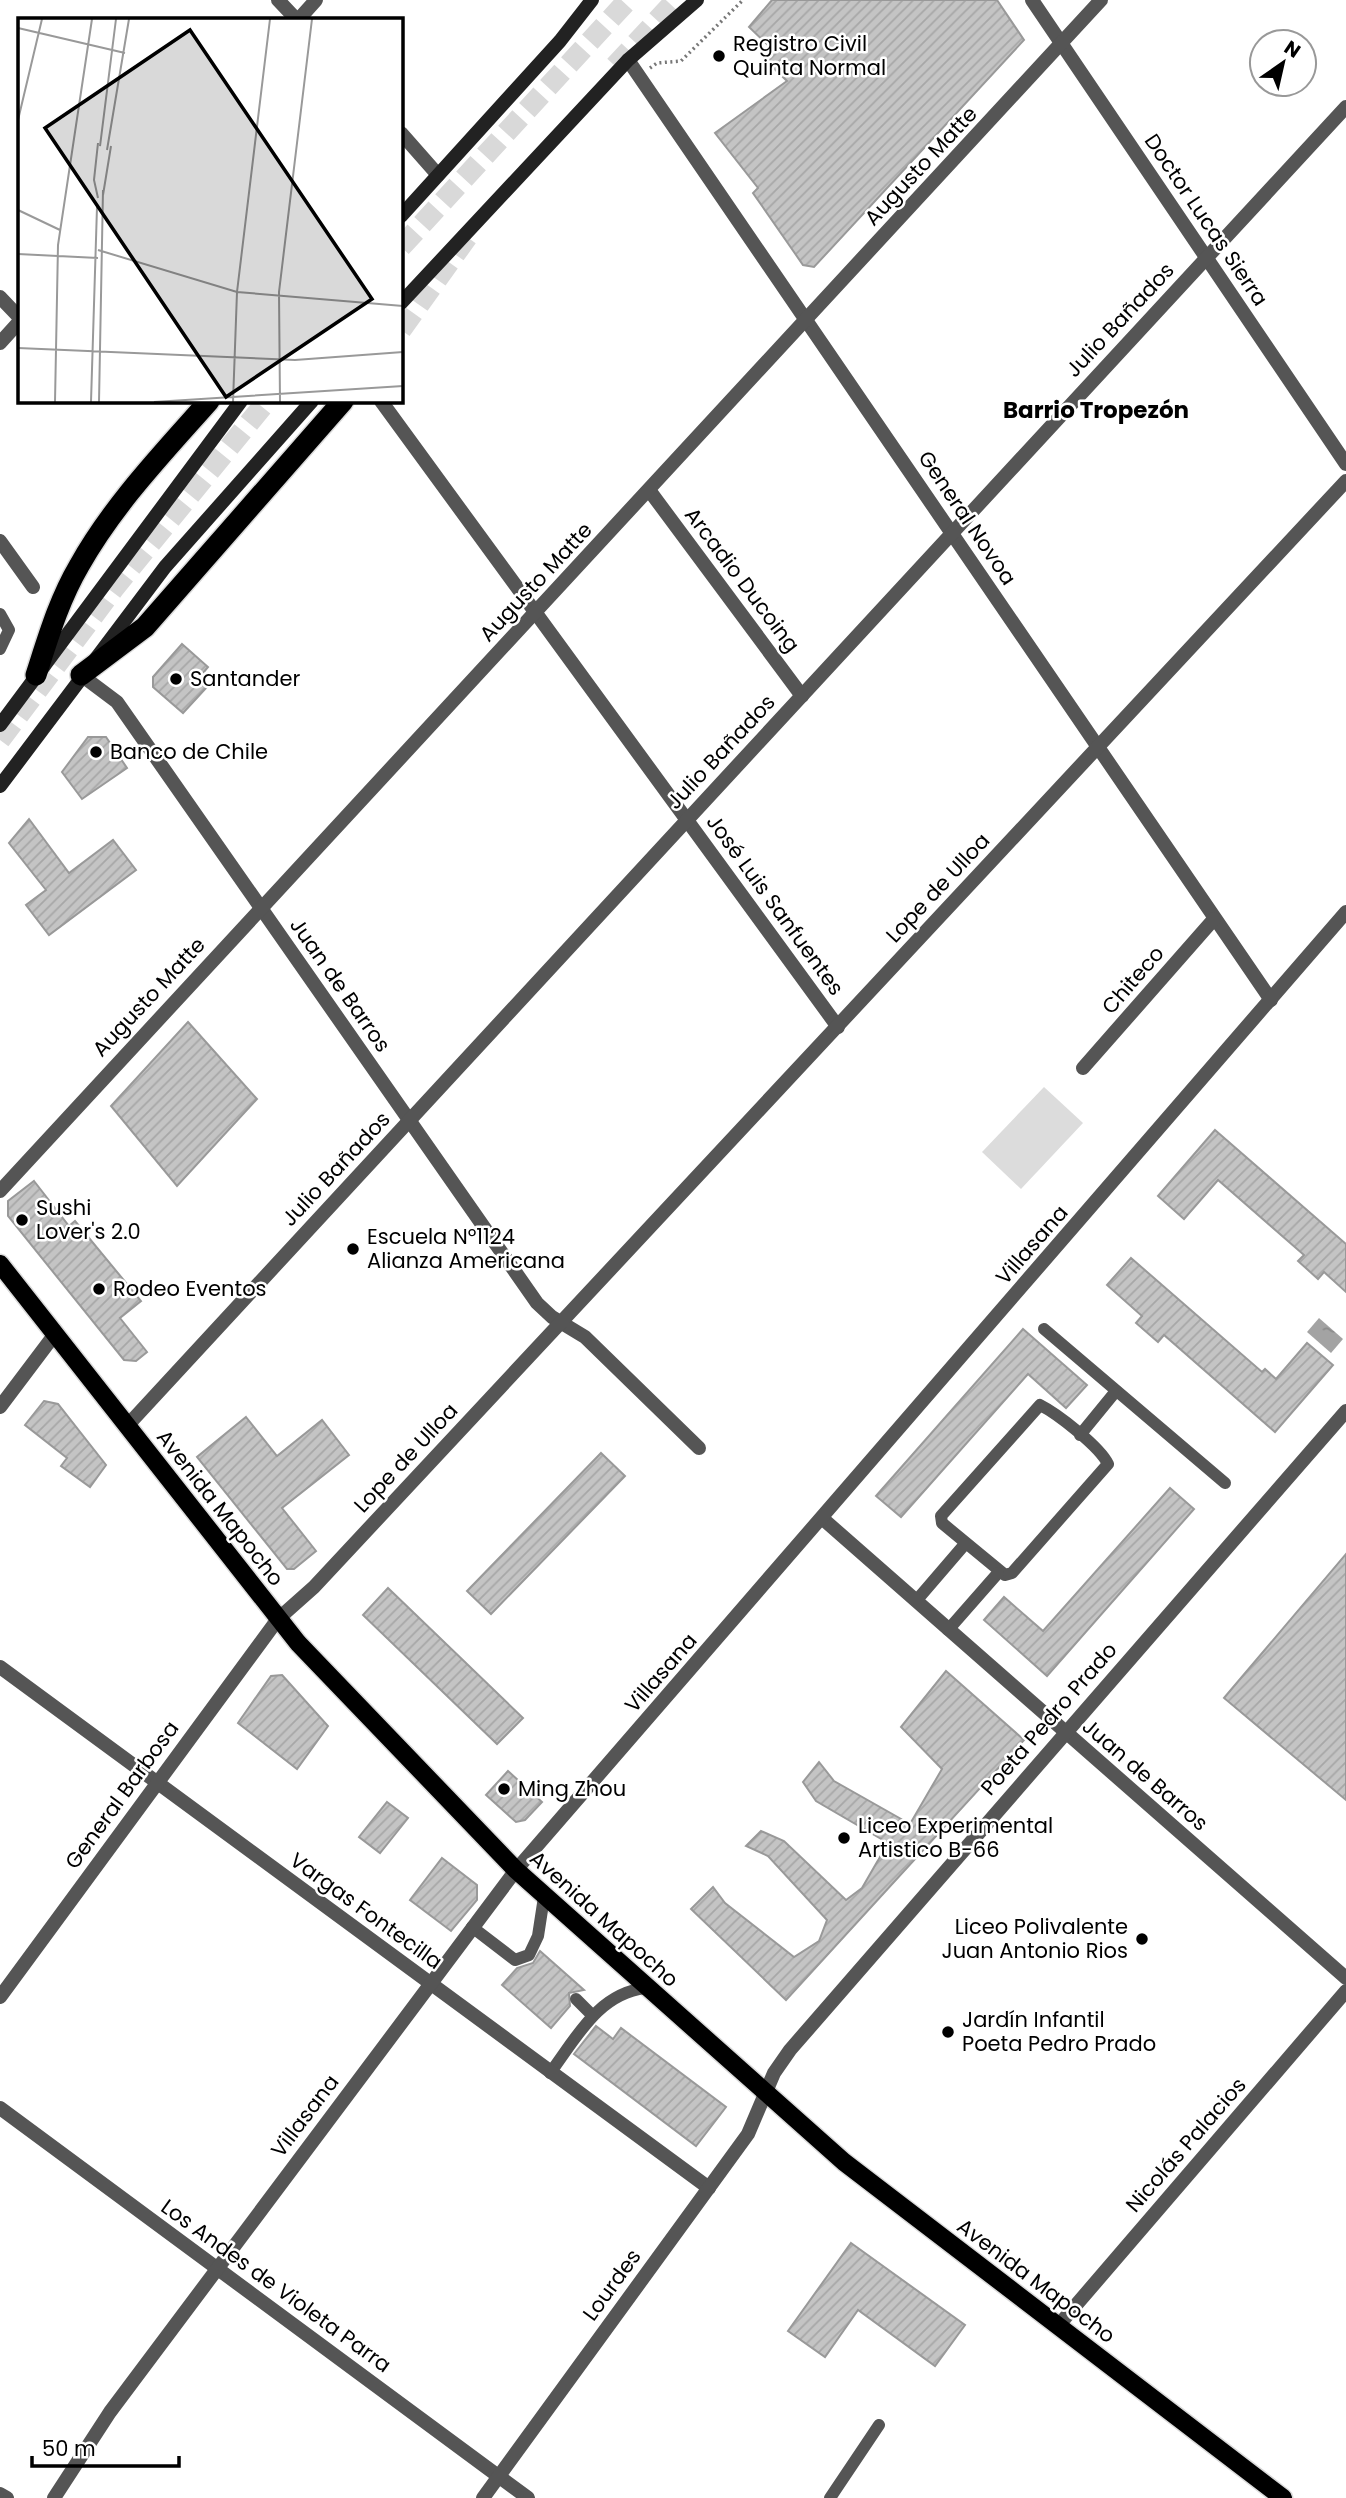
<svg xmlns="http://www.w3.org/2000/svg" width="1346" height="2498" font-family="Poppins,sans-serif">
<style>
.green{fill:#dcdcdc}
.water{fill:url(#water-ripples)}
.building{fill:url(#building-hatch);stroke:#999;stroke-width:2}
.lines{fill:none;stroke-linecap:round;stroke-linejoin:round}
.motorway-tunnel{stroke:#d9d9d9;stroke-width:21;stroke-dasharray:21 10;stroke-linecap:butt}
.primary-casing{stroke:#dbdbdb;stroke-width:21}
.motorway-casing{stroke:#dbdbdb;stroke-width:24}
.path{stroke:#777;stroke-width:3.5;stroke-dasharray:2 3.5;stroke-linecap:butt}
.service{stroke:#555;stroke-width:12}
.minor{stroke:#555;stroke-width:14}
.tertiary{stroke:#555;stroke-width:14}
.secondary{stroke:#222;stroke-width:14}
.primary{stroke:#000;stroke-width:18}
.motorway{stroke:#000;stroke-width:21}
.poi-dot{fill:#000;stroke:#fff;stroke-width:2.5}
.labels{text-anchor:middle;stroke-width:5;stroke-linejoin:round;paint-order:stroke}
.poi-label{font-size:21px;fill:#000;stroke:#fff;text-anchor:start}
.street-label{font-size:21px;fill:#000;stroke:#fff}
.neighbourhood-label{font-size:23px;font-weight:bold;fill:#000;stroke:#fff}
.inset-road{fill:none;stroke:#999;stroke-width:2}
.view{fill:#000;fill-opacity:0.15;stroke:#000;stroke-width:3.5}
.inset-edge{fill:none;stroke:#000;stroke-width:3.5}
</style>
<defs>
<pattern id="water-ripples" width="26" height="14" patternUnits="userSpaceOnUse" patternTransform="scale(1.75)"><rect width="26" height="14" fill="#a3a3a3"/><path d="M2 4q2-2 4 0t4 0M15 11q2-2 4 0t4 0" fill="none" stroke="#8b8b8b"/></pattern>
<pattern id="building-hatch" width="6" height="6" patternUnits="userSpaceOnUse" patternTransform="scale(1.75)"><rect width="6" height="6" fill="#c4c4c4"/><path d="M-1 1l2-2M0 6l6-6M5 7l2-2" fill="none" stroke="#a7a7a7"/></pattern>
</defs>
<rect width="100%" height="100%" fill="#fff"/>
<polygon class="green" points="1044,1087 1083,1123 1021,1189 982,1152"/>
<polygon class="water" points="1319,1318 1343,1339 1331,1353 1307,1332"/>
<g class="building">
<polygon points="772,0 997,0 1024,40 814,267 803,265 753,193 758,188 715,133 787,81 764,59 772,49 749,27"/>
<polygon points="182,644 208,667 197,680 206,688 183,713 153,687 153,677"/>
<polygon points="88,737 106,737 127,768 82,799 62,772"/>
<polygon points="29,819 69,873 113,840 136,870 49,935 26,905 46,890 9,843"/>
<polygon points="188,1022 257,1099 177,1186 111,1106"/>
<polygon points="1215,1130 1346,1244 1346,1292 1324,1272 1318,1279 1298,1261 1304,1255 1218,1180 1184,1219 1158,1196"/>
<polygon points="34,1181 69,1226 75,1221 141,1301 120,1318 147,1352 136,1361 124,1360 8,1216 8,1201"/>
<polygon points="1131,1258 1262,1372 1265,1369 1276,1379 1307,1343 1333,1365 1275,1432 1164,1335 1158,1342 1136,1323 1142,1316 1107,1285"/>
<polygon points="1023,1329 1087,1385 1066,1408 1028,1374 901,1517 876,1496"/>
<polygon points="44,1401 58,1404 106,1465 90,1487 61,1466 67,1458 25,1425"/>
<polygon points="246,1417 277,1456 322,1420 349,1455 282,1508 316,1551 294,1569 287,1569 197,1457"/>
<polygon points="601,1453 625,1476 491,1614 467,1591"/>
<polygon points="1170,1488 1194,1509 1047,1676 984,1620 1004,1597 1043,1631"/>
<polygon points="1346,1554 1346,1800 1224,1698"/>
<polygon points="388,1588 523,1718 497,1744 363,1615"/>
<polygon points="946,1671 1024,1740 786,2000 691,1909 713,1887 725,1903 794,1957 819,1941 827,1920 768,1856 746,1846 761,1831 784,1841 846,1900 862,1888 888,1843 816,1801 803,1782 819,1762 834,1781 910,1824 942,1769 901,1727"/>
<polygon points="282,1675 328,1726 297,1769 238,1723 271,1676"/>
<polygon points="508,1771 542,1802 525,1820 516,1822 486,1795"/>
<polygon points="387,1802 408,1818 380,1853 359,1837"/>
<polygon points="442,1858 477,1885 477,1900 451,1931 410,1900"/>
<polygon points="540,1951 584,1990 569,1993 570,2006 551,2028 502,1985 517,1968 533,1963"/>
<polygon points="596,2026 613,2039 621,2028 726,2107 696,2146 574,2054"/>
<polygon points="851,2243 965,2325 935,2366 858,2310 825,2357 788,2331"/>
</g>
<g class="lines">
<g class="motorway-tunnel">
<polyline points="615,66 676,0"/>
<polyline points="401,247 628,0"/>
<polyline points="401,330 468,236"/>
<polyline points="0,740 115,587 267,401"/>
</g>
<g class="primary-casing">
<polyline id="primary" points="0,1264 298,1643 516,1870 844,2162 1283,2498"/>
</g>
<g class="motorway-casing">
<g id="motorway">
<path d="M36,675C48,638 59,600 79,566C113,505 163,453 209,401"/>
<polyline points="81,675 145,627 343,401"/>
</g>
</g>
<polyline class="path" points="650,68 657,63 681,61 743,0"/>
<g class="service">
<polyline points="0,614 9,630 0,649"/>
<polyline points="1044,1329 1225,1483"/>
<path d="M1040,1405C1058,1414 1100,1447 1108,1464L1012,1573L1005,1575L942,1523L941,1516Z"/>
<polyline points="1080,1435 1116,1391"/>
<polyline points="916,1601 965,1544"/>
<polyline points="948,1630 998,1573"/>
<polyline points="472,1927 515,1960 529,1955 538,1936 544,1897"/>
<polyline points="576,1999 592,2015"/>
<path d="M550,2073C577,2037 598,1994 645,1988"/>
<polyline points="830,2498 879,2425"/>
</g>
<g class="minor">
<polyline points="278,0 296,19"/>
<polyline points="1032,0 1346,464"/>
<polyline points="628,60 1271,1000"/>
<polyline points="401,133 438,175"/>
<polyline points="0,297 19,317"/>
<polyline points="381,401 838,1027"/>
<polyline points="649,490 802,696"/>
<polyline points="0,541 33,587"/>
<polyline points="81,675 117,702 537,1303 552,1317 585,1337 699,1448"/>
<polyline points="1083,1068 1214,919"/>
<polyline points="0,1191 1101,0"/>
<polyline points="0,1407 55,1334"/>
<polyline points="127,1426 1346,107"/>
<polyline points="823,1519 1346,1978"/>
<polyline points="0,1667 709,2188"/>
<polyline points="0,1997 278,1619 314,1587 1346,481"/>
<polyline points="1058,2326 1346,1991"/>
</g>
<g class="tertiary">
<polyline points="299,19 316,0"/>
<polyline points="0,343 19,322"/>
<polyline points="0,2108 528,2498"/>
<polyline points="0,2494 7,2498"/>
<polyline points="54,2498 110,2412 516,1870 1346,912"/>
<polyline points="483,2498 748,2134 774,2073 790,2050 1346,1411"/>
</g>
<g class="secondary">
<polyline points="401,216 560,41 592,0"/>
<polyline points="401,303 628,60 697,0"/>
<polyline points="0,725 241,401"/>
<polyline points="0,786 165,567 312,401"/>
</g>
<use href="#primary" class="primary"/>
<use href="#motorway" class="motorway"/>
</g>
<g class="poi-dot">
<circle cx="719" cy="56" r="7"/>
<circle cx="176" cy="679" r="7"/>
<circle cx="96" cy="752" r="7"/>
<circle cx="22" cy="1220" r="7"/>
<circle cx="353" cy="1249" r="7"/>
<circle cx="99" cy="1289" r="7"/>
<circle cx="504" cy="1789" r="7"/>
<circle cx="844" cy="1838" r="7"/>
<circle cx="1142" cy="1939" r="7"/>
<circle cx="948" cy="2032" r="7"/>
</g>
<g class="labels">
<g class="poi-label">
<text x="733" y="51">Registro Civil<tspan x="733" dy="24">Quinta Normal</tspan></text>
<text x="190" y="686">Santander</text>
<text x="110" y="759">Banco de Chile</text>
<text x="36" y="1215">Sushi<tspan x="36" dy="24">Lover's 2.0</tspan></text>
<text x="367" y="1244">Escuela N°1124<tspan x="367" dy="24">Alianza Americana</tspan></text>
<text x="113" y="1296">Rodeo Eventos</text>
<text x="518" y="1796">Ming Zhou</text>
<text x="858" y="1833">Liceo Experimental<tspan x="858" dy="24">Artistico B-66</tspan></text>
<text x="1128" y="1934" text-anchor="end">Liceo Polivalente<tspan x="1128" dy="24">Juan Antonio Rios</tspan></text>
<text x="962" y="2027">Jardín Infantil<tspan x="962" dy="24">Poeta Pedro Prado</tspan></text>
</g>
<g class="street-label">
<text transform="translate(921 166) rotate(-47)" y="7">Augusto Matte</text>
<text transform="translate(1206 220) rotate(56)" y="7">Doctor Lucas Sierra</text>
<text transform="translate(1120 320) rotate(-47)" y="7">Julio Bañados</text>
<text transform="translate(967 518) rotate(56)" y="7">General Novoa</text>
<text transform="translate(742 580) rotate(53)" y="7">Arcadio Ducoing</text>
<text transform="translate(536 582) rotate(-47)" y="7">Augusto Matte</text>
<text transform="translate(721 752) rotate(-47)" y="7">Julio Bañados</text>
<text transform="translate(938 888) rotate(-47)" y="7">Lope de Ulloa</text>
<text transform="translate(775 905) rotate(54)" y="7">José Luis Sanfuentes</text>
<text transform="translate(1133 980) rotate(-49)" y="7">Chiteco</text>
<text transform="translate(340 985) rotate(55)" y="7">Juan de Barros</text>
<text transform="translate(149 997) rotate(-47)" y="7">Augusto Matte</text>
<text transform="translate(336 1169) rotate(-47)" y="7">Julio Bañados</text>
<text transform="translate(1032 1245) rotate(-49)" y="7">Villasana</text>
<text transform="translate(406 1458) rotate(-47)" y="7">Lope de Ulloa</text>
<text transform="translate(220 1508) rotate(52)" y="7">Avenida Mapocho</text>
<text transform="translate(661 1673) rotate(-49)" y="7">Villasana</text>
<text transform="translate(1049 1719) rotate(-49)" y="7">Poeta Pedro Prado</text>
<text transform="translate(1145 1775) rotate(41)" y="7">Juan de Barros</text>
<text transform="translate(122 1795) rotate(-54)" y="7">General Barbosa</text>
<text transform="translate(366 1911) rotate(36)" y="7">Vargas Fontecilla</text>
<text transform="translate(604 1919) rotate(42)" y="7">Avenida Mapocho</text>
<text transform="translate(305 2116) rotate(-53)" y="7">Villasana</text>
<text transform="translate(1186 2145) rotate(-49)" y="7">Nicolás Palacios</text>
<text transform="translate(1036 2281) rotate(37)" y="7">Avenida Mapocho</text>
<text transform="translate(612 2285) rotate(-54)" y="7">Lourdes</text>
<text transform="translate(276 2286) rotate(36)" y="7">Los Andes de Violeta Parra</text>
</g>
<g class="neighbourhood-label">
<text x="1096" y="418">Barrio Tropezón</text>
</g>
</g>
<g transform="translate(18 18)">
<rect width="385" height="385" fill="#fff"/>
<path class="inset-road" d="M0,10L107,35M0,102L24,1M82,128L98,1M89,132L111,1M85,177L93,128M80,180L76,162L80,125M0,192L42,212M80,232L219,274L385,288M0,236L80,240M0,330L277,342L385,334M37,384L40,227L74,1M73,384L79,189M81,384L85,172M136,384L385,368M215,384L219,274L252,1M262,384L261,274L294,1"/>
<path class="view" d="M172,12L354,281L208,379L27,110Z"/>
<rect width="385" height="385" class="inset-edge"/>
</g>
<g transform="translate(1283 63) rotate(34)"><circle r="33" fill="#ffffff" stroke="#999999" stroke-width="2"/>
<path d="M0-5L12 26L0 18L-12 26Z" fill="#000000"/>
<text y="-10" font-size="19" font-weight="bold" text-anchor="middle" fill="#000000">N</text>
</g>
<path d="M32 2456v10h147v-10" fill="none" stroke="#000000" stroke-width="3.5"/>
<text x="42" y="2456" font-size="21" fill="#000000" stroke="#ffffff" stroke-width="5" paint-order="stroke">50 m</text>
</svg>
